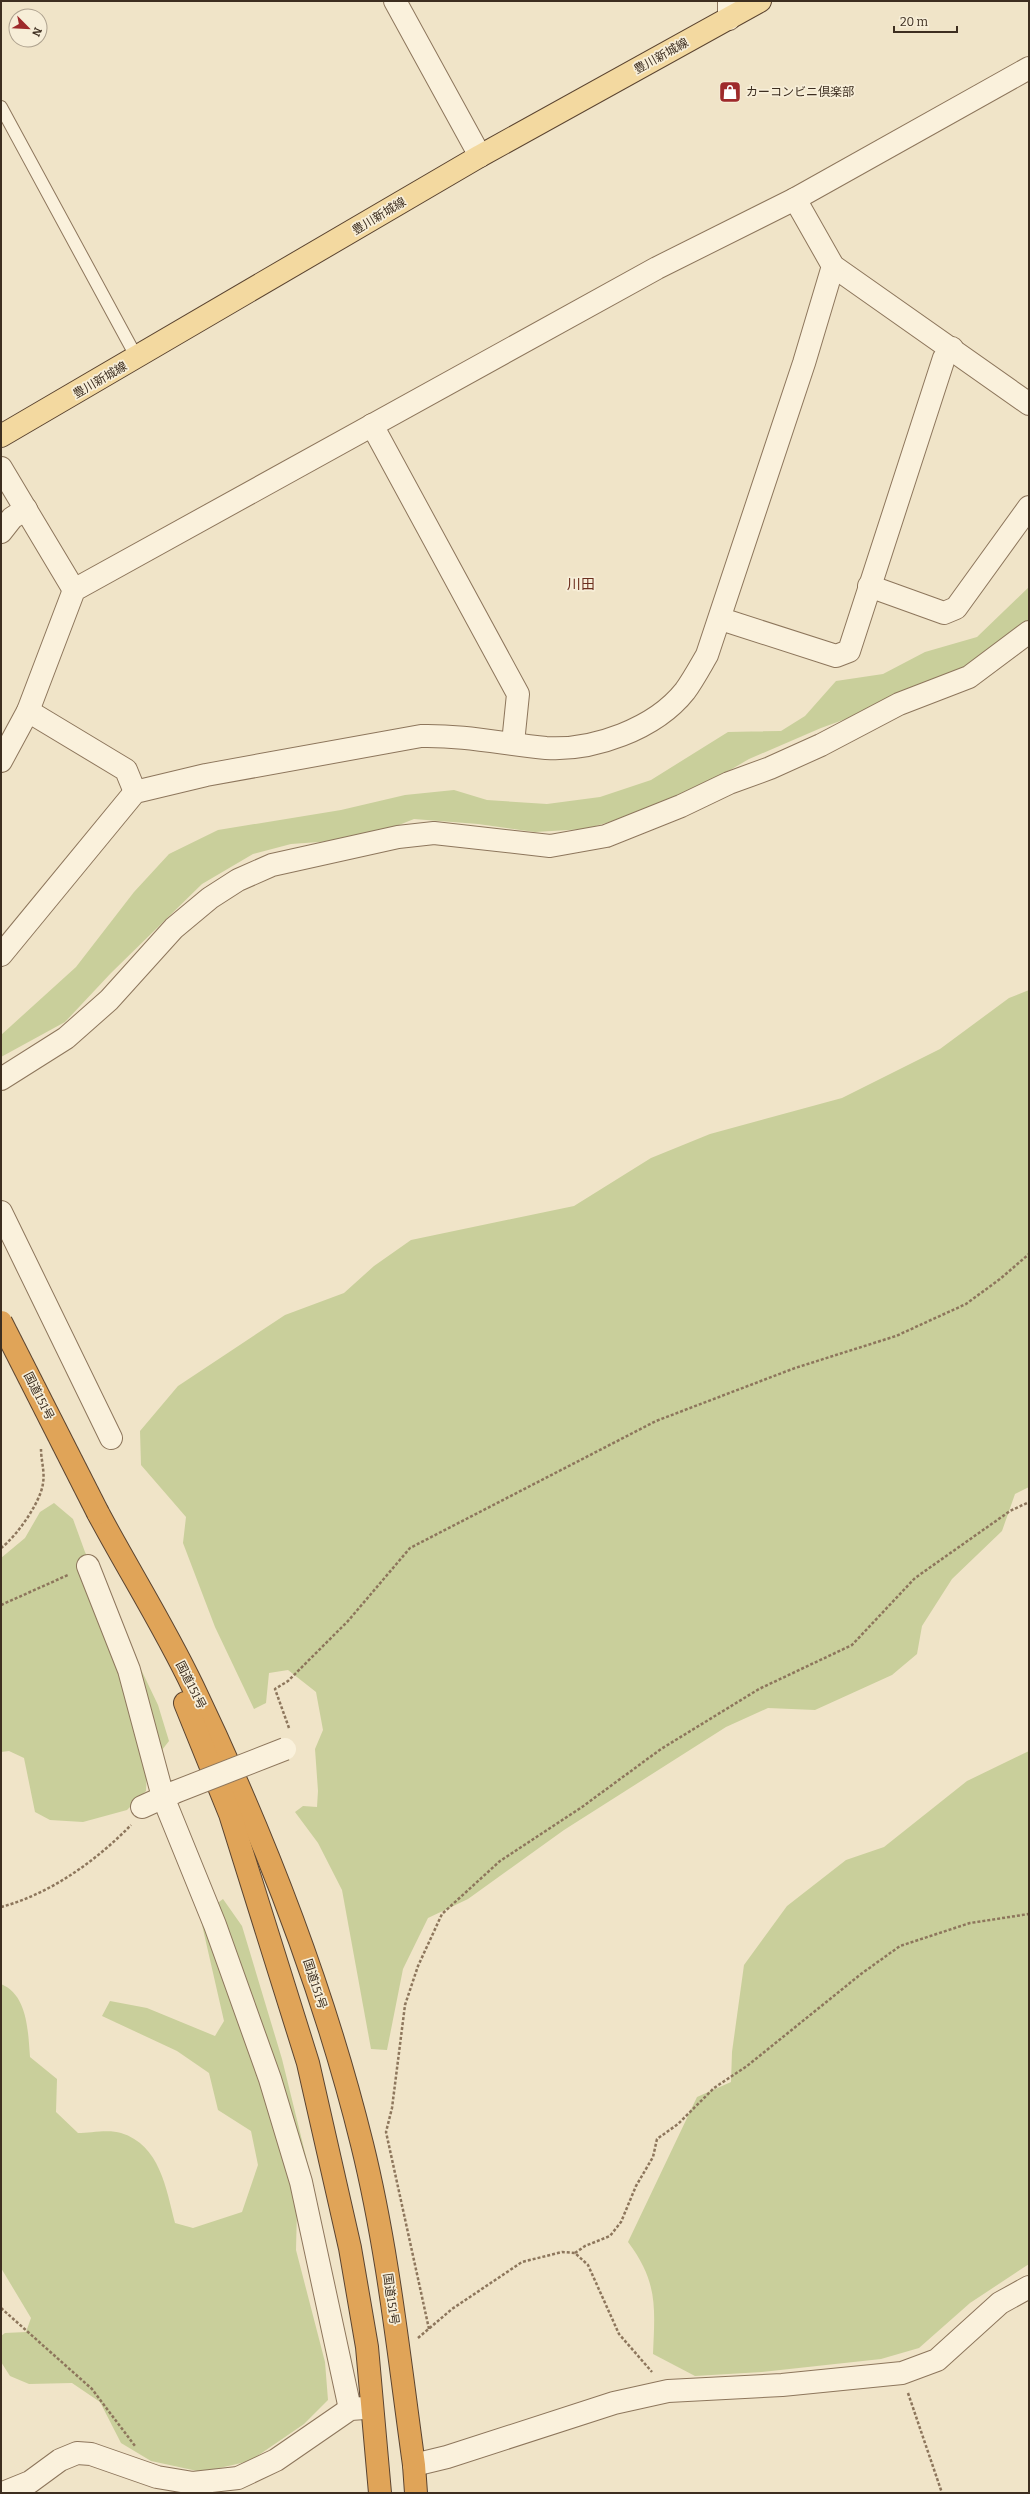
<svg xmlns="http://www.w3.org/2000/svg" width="1030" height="2494" font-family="Bitter,'Noto Sans JP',serif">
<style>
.green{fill:#c9cf9b}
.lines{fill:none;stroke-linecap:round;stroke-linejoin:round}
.lane-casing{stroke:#8d765c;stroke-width:14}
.street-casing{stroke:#8d765c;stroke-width:24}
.primary-casing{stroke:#5b4430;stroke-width:24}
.highway-casing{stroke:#5b4430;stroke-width:24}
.path{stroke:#8d765c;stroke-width:2.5;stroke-dasharray:3 2;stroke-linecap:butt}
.lane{stroke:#faf1dc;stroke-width:12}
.street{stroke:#faf1dc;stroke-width:22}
.primary{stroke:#f3d9a0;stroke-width:22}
.highway{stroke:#e0a458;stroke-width:22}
.street-bridge-casing{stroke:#8d765c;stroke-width:24;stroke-linecap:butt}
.highway-bridge-casing{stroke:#5b4430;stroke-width:24;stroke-linecap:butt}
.street-bridge{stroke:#faf1dc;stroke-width:22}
.highway-bridge{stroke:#e0a458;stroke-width:22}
.labels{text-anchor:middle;stroke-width:3.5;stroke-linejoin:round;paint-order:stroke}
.street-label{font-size:12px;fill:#3d2e20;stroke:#f7eed8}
.poi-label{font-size:12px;fill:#3d2e20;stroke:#f7eed8;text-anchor:start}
.quarter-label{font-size:14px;fill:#6b2e1e;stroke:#f7eed8}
</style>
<rect width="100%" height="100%" fill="#f0e4c8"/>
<g class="green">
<polygon points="1029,587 1029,625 967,675 821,728 749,759 672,804 585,829 535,832 478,824 414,819 374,835 347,840 291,844 253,854 202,884 111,973 65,1022 1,1057 1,1035 76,967 134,892 169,854 218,830 341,810 405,795 454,790 487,800 547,804 600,797 651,780 728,732 781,731 805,716 836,681 883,674 925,652 977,637"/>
<polygon points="1029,990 1029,1487 1015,1494 1002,1531 952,1579 922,1626 917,1654 892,1675 815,1710 768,1708 726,1727 564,1830 468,1899 428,1918 403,1969 387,2050 371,2049 342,1890 318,1843 295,1812 303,1806 317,1807 318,1791 315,1749 323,1730 316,1692 288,1670 269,1673 266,1703 254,1709 215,1627 183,1543 186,1517 141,1465 140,1431 178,1386 285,1315 344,1293 374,1266 411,1240 574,1206 651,1158 710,1134 842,1098 940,1049 1009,998"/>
<polygon points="54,1503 73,1519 85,1552 158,1705 169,1741 147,1769 146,1791 127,1810 83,1822 50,1820 35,1812 24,1758 9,1751 1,1752 1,1558 25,1538 40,1512"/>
<path d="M1029,1751V2264L970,2303L919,2348L881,2359L762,2372L695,2376L653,2354C655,2307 658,2282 628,2242L697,2097L731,2082L732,2052L744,1965L787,1906L846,1860L884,1847L967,1781Z"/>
<path d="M223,1899L242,1926L282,2059L312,2181L297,2209L296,2250L325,2362L328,2400L304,2424L250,2461L202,2472L151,2461L121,2443L100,2402L72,2383L29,2384L10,2376L1,2362V2336L5,2333L26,2332L31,2318L1,2268V1984C28,1995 28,2032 30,2057L57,2079L56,2112L78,2133C90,2133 109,2129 121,2133C160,2145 166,2188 175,2223L193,2228L242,2212L258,2165L251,2131L218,2110L209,2073L177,2051L102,2016L110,2001L147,2008L215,2036L224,2021L200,1916Z"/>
</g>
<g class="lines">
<g class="lane-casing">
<polyline id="lane" points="1,107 137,358"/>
</g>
<g class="street-casing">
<g id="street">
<polyline points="395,1 480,156"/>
<polyline points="729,1 729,19"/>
<polyline points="795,199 833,266 1029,404"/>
<polyline points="372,425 518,694 513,743"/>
<polyline points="1,468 74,590"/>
<polyline points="1,532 12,518 26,509"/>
<polyline points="869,586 944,613 956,608 1029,507"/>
<polyline points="721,619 836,656 849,651 944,358 952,348"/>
<polyline points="28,711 126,770 135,792"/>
<polyline points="1,761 28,711 74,590 657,268 795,199 1029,68"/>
<path d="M1,955L135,792L206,775L421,736C464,735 504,744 546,748C593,751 655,729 685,691C693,680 700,667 707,655L804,363L833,266"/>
<polyline points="1,1079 66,1038 109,1000 174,928 210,898 238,880 272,865 398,837 434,833 550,846 606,836 681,806 729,783 770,768 821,745 899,704 969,677 1029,632"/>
<polyline points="1,1212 111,1438"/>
<polyline points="88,1566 129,1670 163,1797 215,1925 270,2079 301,2182 350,2409"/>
<polyline points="142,1807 175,1792"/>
<polyline points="414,2465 447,2457 614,2403 668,2391 782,2385 902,2373 937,2360 1000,2303 1029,2287"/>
<polyline points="3,2493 30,2482 60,2460 77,2453 91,2454 157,2477 193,2483 238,2478 276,2460 350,2409 365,2408"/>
</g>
</g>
<g class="primary-casing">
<polyline id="primary" points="1,436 480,156 760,1"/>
</g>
<g class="highway-casing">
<g id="highway">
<path d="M98,1513C129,1571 165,1628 193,1687C263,1833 323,1986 362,2144C388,2249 399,2358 414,2465L416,2493"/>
<polyline points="185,1703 230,1814 308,2063 350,2248 367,2347 380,2493"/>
</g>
</g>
<g class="path">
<path d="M1,1548C16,1537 41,1502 43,1483C45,1472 41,1460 41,1449"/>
<polyline points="1,1605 68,1575"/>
<polyline points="289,1728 275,1689 288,1681 348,1621 410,1548 656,1421 795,1368 896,1336 966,1304 1000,1279 1029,1254"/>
<path d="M1,1907C50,1894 96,1861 131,1825"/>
<polyline points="575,2253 585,2246 610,2236 621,2222 636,2186 653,2157 657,2139 678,2124 714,2088 747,2066 861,1974 900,1946 970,1923 1029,1914"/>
<polyline points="1,2308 92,2389 135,2446"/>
<polyline points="429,2329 386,2132 392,2108 405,2005 418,1966 442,1914 500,1861 582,1807 661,1749 759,1689 852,1645 915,1578 1010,1511 1029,1502"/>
<polyline points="418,2338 452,2309 522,2262 562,2252 575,2253 588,2265 619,2334 652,2372"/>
<polyline points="908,2393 942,2493"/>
</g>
<use href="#lane" class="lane"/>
<use href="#street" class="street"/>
<use href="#primary" class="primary"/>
<use href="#highway" class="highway"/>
<g class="street-bridge-casing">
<polyline id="street-bridge" points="175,1792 285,1749"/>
</g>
<g class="highway-bridge-casing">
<polyline id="highway-bridge" points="1,1322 98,1513"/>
</g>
<use href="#street-bridge" class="street-bridge"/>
<use href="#highway-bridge" class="highway-bridge"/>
</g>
<defs>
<g id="shop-square" transform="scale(1.15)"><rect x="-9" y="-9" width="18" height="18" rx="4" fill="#9e2a2b" stroke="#f7eed8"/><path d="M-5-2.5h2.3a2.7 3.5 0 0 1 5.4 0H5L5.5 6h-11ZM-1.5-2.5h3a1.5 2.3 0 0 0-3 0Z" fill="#fff"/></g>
</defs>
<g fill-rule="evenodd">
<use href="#shop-square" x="730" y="92"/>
</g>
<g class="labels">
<g class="street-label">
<text transform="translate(661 56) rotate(-29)" y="4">豊川新城線</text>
<text transform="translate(379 216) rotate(-31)" y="4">豊川新城線</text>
<text transform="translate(100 380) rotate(-30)" y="4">豊川新城線</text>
<text transform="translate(39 1396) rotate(63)" y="4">国道151号</text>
<text transform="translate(191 1685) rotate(63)" y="4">国道151号</text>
<text transform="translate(315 1984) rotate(72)" y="4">国道151号</text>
<text transform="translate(391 2299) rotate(82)" y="4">国道151号</text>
</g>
<g class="poi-label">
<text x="746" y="96">カーコンビニ倶楽部</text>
</g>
<g class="quarter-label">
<text x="581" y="589">川田</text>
</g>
</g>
<rect width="1030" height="2494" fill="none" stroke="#3d2e20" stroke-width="4"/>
<g transform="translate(28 28) rotate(114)"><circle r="19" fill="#f7eed8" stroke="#ada18e"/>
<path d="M0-3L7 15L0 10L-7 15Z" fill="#9e2a2b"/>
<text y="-6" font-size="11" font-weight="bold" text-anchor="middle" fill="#3d2e20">N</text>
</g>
<path d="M894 26v6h63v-6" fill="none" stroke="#3d2e20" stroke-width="2"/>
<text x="900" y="26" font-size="12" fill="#3d2e20" stroke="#f7eed8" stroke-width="3" paint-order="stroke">20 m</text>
</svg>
